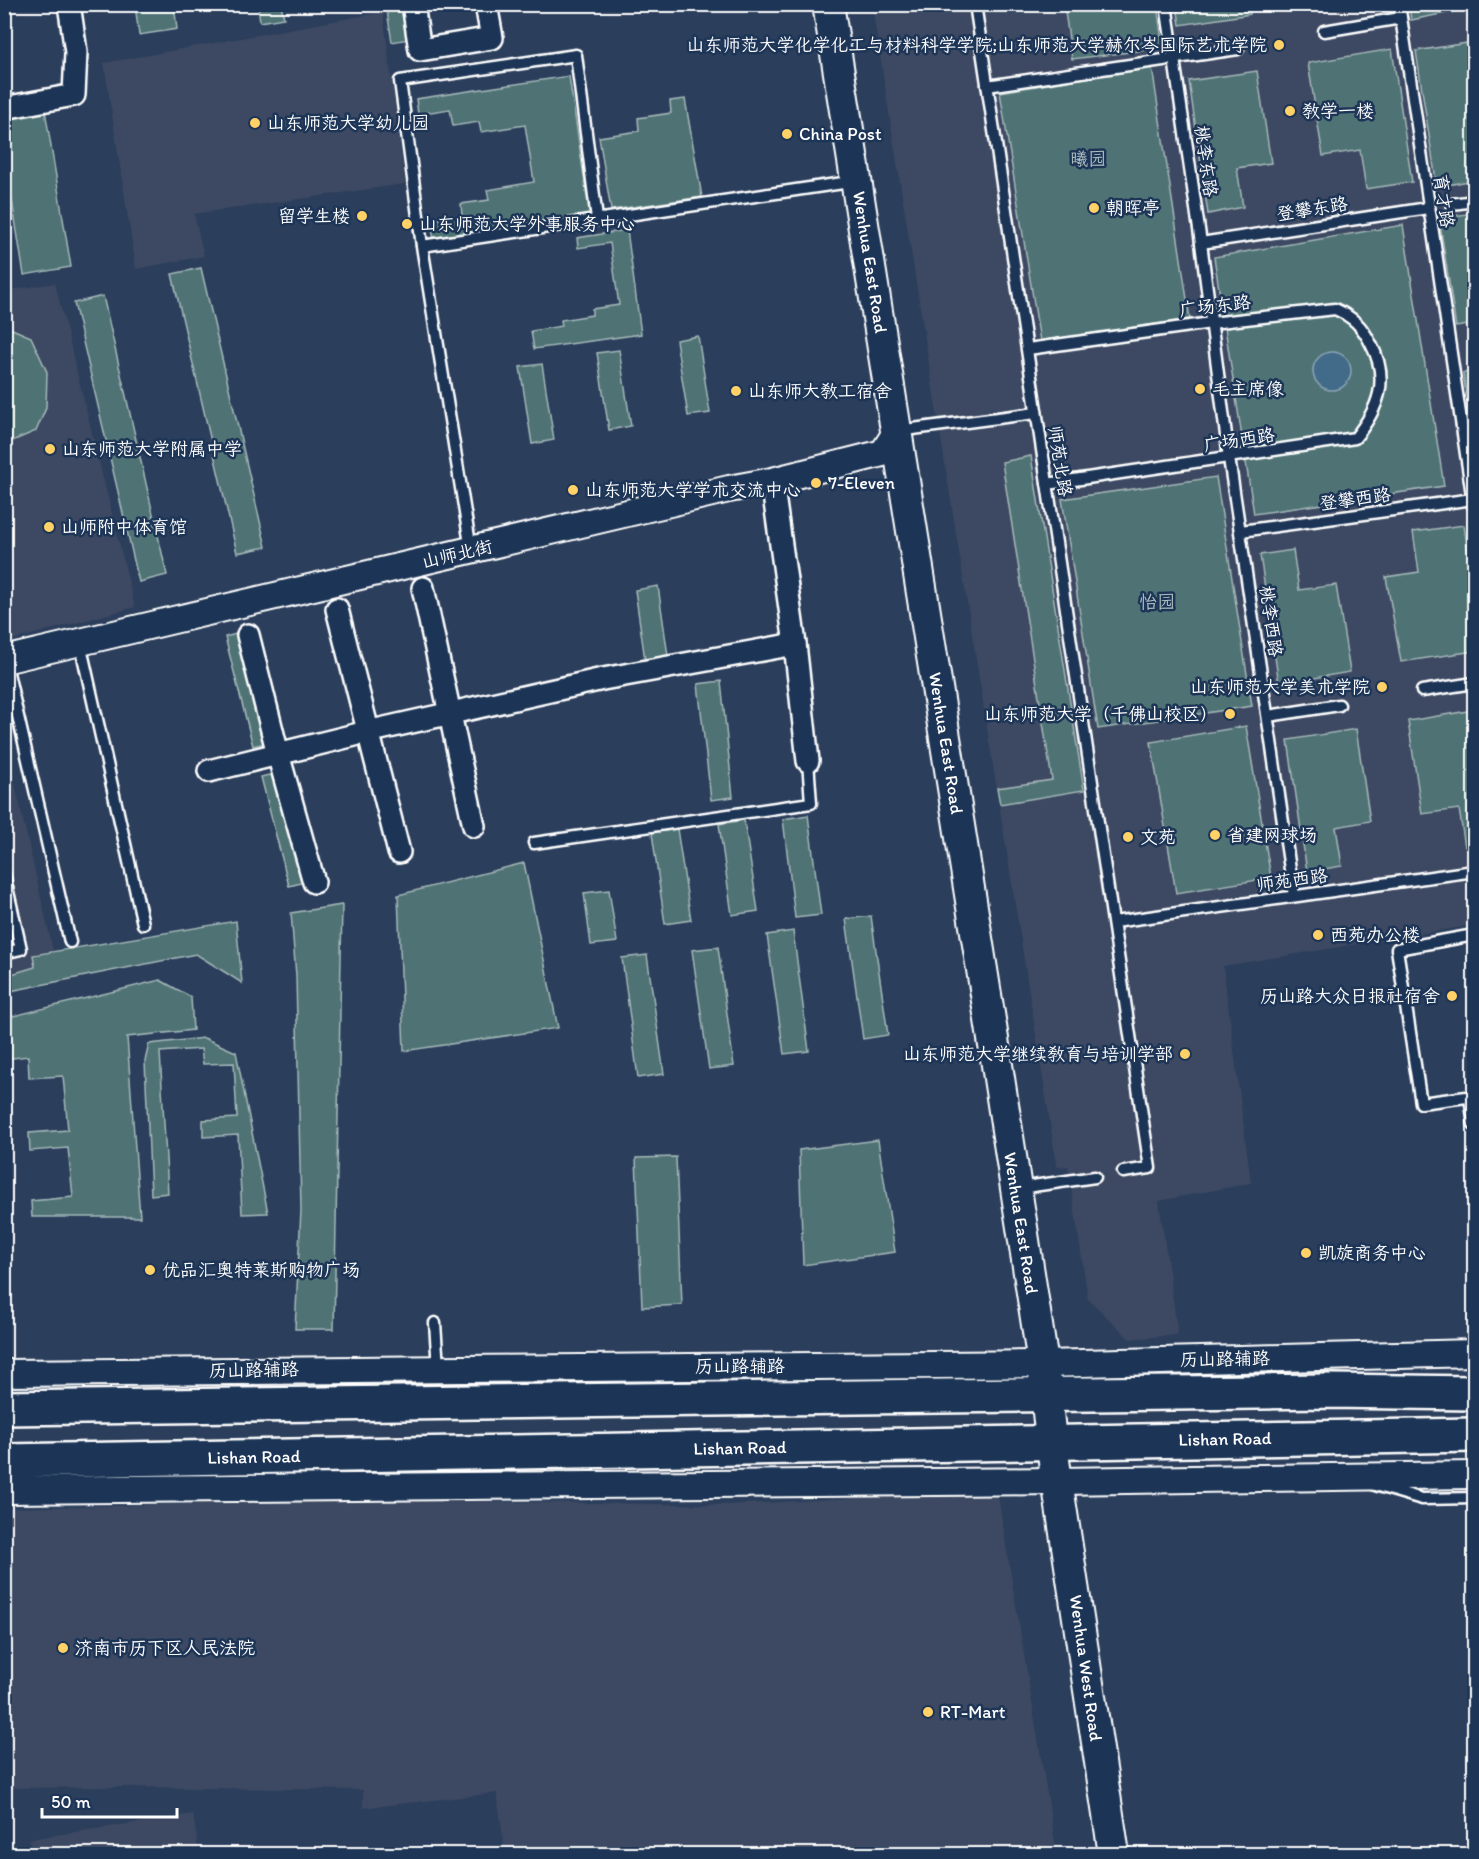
<svg xmlns="http://www.w3.org/2000/svg" width="1479" height="1859" font-family="Itim,'LXGW WenKai TC',sans-serif">
<style>
.built{fill:#3c4962}
.green{fill:#4f7374;stroke:#a7b9ba;stroke-width:1.5}
.water{fill:#426b89;stroke:#8ea6b8;stroke-width:1.5}
.lines{fill:none;stroke-linecap:round;stroke-linejoin:round}
.service-casing{stroke:#fff;stroke-width:15}
.minor-casing{stroke:#fff;stroke-width:26}
.tertiary-casing{stroke:#fff;stroke-width:30}
.secondary-casing{stroke:#fff;stroke-width:34}
.primary-casing{stroke:#fff;stroke-width:38}
.service{stroke:#1d3557;stroke-width:10}
.minor{stroke:#1d3557;stroke-width:21}
.tertiary{stroke:#1d3557;stroke-width:26}
.secondary{stroke:#1d3557;stroke-width:30}
.primary{stroke:#1d3557;stroke-width:33}
.poi-dot{fill:#ffd166;stroke:#1d3557;stroke-width:2}
.labels{text-anchor:middle;stroke-width:5;stroke-linejoin:round;paint-order:stroke}
.poi-label{font-size:18px;fill:#fff;stroke:#1d3557;text-anchor:start}
.park-label{font-size:18px;fill:#b0c0c0;stroke:#1d3557}
.street-label{font-size:18px;fill:#fff;stroke:#1d3557}
</style>
<rect width="100%" height="100%" fill="#2b3e5c"/>
<filter id="ink" filterUnits="userSpaceOnUse"><feTurbulence type="fractalNoise" baseFrequency=".0167" numOctaves="2"/><feDisplacementMap in="SourceGraphic" scale="12" xChannelSelector="R" yChannelSelector="G"/><feConvolveMatrix kernelMatrix="1 2 1 2 8 2 1 2 1" color-interpolation-filters="sRGB"/></filter>
<g filter="url(#ink)">
<g class="built">
<polygon points="879,4 1474,5 1474,925 1223,966 1251,1183 1159,1201 1178,1335 1130,1339 1088,1299 1068,1166 1057,1167 872,6"/>
<polygon points="383,12 405,184 194,214 204,256 136,269 104,63"/>
<polygon points="55,283 135,607 5,642 4,291"/>
<polygon points="4,737 53,950 33,955 35,967 5,976"/>
<polygon points="997,1490 1057,1854 505,1854 497,1793 363,1808 363,1790 122,1787 5,1788 4,1508 382,1500 728,1505"/>
<polygon points="193,1814 199,1854 32,1854 29,1839"/>
</g>
<g class="green">
<polygon points="135,5 174,5 177,29 139,35"/>
<polygon points="258,5 281,5 284,18 260,22"/>
<polygon points="386,5 409,5 415,38 392,42"/>
<polygon points="1064,5 1157,5 1163,48 1072,59"/>
<polygon points="1177,5 1249,5 1250,14 1180,25"/>
<polygon points="1409,5 1460,5 1461,10 1411,20"/>
<polygon points="1474,42 1474,180 1437,187 1416,51"/>
<polygon points="1392,49 1412,182 1366,189 1360,150 1323,156 1308,63"/>
<polygon points="1152,67 1190,319 1040,341 1000,92"/>
<polygon points="1257,71 1271,163 1237,168 1243,207 1208,214 1189,81"/>
<polygon points="569,76 590,217 434,240 431,220 462,215 461,204 489,200 487,190 534,182 525,125 481,132 479,122 453,126 450,109 418,114 416,99"/>
<polygon points="685,99 702,197 611,210 599,137 639,131 638,118 671,113 670,101"/>
<polygon points="44,104 71,267 24,275 5,157 4,111"/>
<polygon points="1474,213 1474,324 1456,327 1439,218"/>
<polygon points="1403,225 1444,486 1254,514 1214,257"/>
<polygon points="627,230 641,334 534,349 531,331 562,326 561,320 592,315 592,309 619,305 610,243 578,248 577,238"/>
<polygon points="201,268 266,547 237,553 172,274"/>
<polygon points="103,296 167,575 139,582 74,303"/>
<polygon points="5,326 31,337 47,372 46,408 36,431 5,444"/>
<polygon points="698,336 710,413 688,416 676,340"/>
<polygon points="619,350 631,426 609,430 597,353"/>
<polygon points="542,364 554,440 532,444 520,367"/>
<polygon points="1474,372 1474,447 1463,373"/>
<polygon points="1031,456 1084,790 1000,804 997,788 1052,780 1002,462"/>
<polygon points="1216,477 1252,706 1098,729 1062,499"/>
<polygon points="1464,525 1474,595 1474,651 1401,662 1386,577 1419,572 1413,532"/>
<polygon points="1293,550 1299,590 1336,585 1350,672 1279,684 1260,555"/>
<polygon points="658,586 668,656 645,660 635,590"/>
<polygon points="258,628 286,738 253,746 225,637"/>
<polygon points="721,681 733,797 711,800 698,684"/>
<polygon points="1474,710 1474,846 1465,847 1459,809 1422,814 1408,721"/>
<polygon points="1246,726 1271,878 1176,893 1151,742"/>
<polygon points="1356,729 1370,821 1336,827 1342,866 1307,872 1288,740"/>
<polygon points="293,769 321,878 289,886 261,777"/>
<polygon points="808,815 821,915 795,918 783,819"/>
<polygon points="744,820 758,911 732,915 719,824"/>
<polygon points="677,829 691,920 665,924 652,833"/>
<polygon points="524,863 558,1028 404,1051 398,895"/>
<polygon points="609,890 617,942 591,945 584,893"/>
<polygon points="342,905 334,1329 295,1329 301,1210 296,976 291,913"/>
<polygon points="871,916 888,1035 863,1039 846,919"/>
<polygon points="236,921 242,983 196,954 5,992 5,976 35,967 33,955"/>
<polygon points="793,931 809,1051 784,1054 767,935"/>
<polygon points="718,947 734,1066 709,1069 692,950"/>
<polygon points="647,955 664,1074 638,1078 622,958"/>
<polygon points="160,980 191,997 193,1030 127,1037 140,1217 32,1217 31,1201 73,1197 68,1148 30,1151 29,1133 68,1130 63,1076 29,1078 28,1056 5,1059 5,1018"/>
<polygon points="204,1038 236,1052 268,1213 242,1214 238,1135 203,1137 203,1120 237,1118 234,1063 203,1064 201,1049 160,1052 168,1193 151,1195 145,1061 149,1044"/>
<polygon points="878,1140 895,1252 803,1265 799,1150"/>
<polygon points="676,1157 682,1305 642,1307 636,1158"/>
</g>
<circle class="water" cx="1332" cy="371" r="19"/>
<g class="lines">
<g class="service-casing">
<g id="service">
<polyline points="975,4 1150,1168 1123,1172"/>
<polyline points="1166,4 1201,243 1229,458 1294,896"/>
<polyline points="1399,4 1474,508"/>
<polyline points="1324,31 1401,18"/>
<polyline points="987,86 1238,49"/>
<polyline points="1452,204 1474,201"/>
<polyline points="597,219 576,55 400,81 422,246 843,183 854,180"/>
<polyline points="1201,243 1428,208"/>
<polyline points="422,246 471,550"/>
<path d="M1028,349L1211,323L1335,309C1353,317 1362,326 1371,344C1390,379 1379,408 1355,438L1047,484"/>
<polyline points="897,431 1036,413"/>
<polyline points="1241,531 1473,499"/>
<polyline points="80,643 143,924"/>
<polyline points="5,660 70,942"/>
<polyline points="1422,691 1474,683"/>
<polyline points="1268,716 1339,705"/>
<polyline points="534,843 811,803 808,761"/>
<polyline points="4,874 21,949 4,953"/>
<polyline points="1114,922 1474,871"/>
<polyline points="1474,935 1397,949 1421,1103 1474,1096"/>
<polyline points="1470,1097 1474,1125"/>
<polyline points="1019,1188 1095,1177"/>
<polyline points="435,1323 438,1368"/>
<polyline points="1375,1485 1422,1499 1474,1498"/>
</g>
</g>
<g class="minor-casing">
<g id="minor">
<polyline points="413,4 420,50 492,38 486,4"/>
<polyline points="4,108 74,95 76,52 69,4"/>
<polyline points="772,481 795,644 808,761"/>
<polyline points="423,588 474,826"/>
<polyline points="337,609 399,852"/>
<polyline points="248,635 278,754 314,882"/>
<polyline points="209,771 367,732 603,679 795,644"/>
</g>
</g>
<g class="tertiary-casing">
<g id="tertiary">
<polyline points="4,660 729,489 772,481 883,453 897,431"/>
<polyline points="4,1373 1043,1364 1474,1353"/>
<polyline points="4,1490 1059,1481 1474,1475"/>
</g>
</g>
<g class="secondary-casing">
<polyline id="secondary" points="828,4 991,1026 1043,1364 1051,1441 1114,1854"/>
</g>
<g class="primary-casing">
<g id="primary">
<polyline points="4,1408 1330,1391 1474,1393"/>
<polyline points="4,1461 1474,1435"/>
</g>
</g>
<use href="#service" class="service"/>
<use href="#minor" class="minor"/>
<use href="#tertiary" class="tertiary"/>
<use href="#secondary" class="secondary"/>
<use href="#primary" class="primary"/>
</g>
</g>
<g class="poi-dot">
<circle cx="1279" cy="45" r="6"/>
<circle cx="1290" cy="111" r="6"/>
<circle cx="255" cy="123" r="6"/>
<circle cx="787" cy="134" r="6"/>
<circle cx="1094" cy="208" r="6"/>
<circle cx="362" cy="216" r="6"/>
<circle cx="407" cy="224" r="6"/>
<circle cx="1200" cy="389" r="6"/>
<circle cx="736" cy="391" r="6"/>
<circle cx="50" cy="449" r="6"/>
<circle cx="816" cy="483" r="6"/>
<circle cx="573" cy="490" r="6"/>
<circle cx="49" cy="527" r="6"/>
<circle cx="1382" cy="687" r="6"/>
<circle cx="1230" cy="714" r="6"/>
<circle cx="1215" cy="835" r="6"/>
<circle cx="1128" cy="837" r="6"/>
<circle cx="1318" cy="935" r="6"/>
<circle cx="1452" cy="996" r="6"/>
<circle cx="1185" cy="1054" r="6"/>
<circle cx="1306" cy="1253" r="6"/>
<circle cx="150" cy="1270" r="6"/>
<circle cx="63" cy="1648" r="6"/>
<circle cx="928" cy="1712" r="6"/>
</g>
<g class="labels">
<g class="poi-label">
<text x="1267" y="51" text-anchor="end">山东师范大学化学化工与材料科学学院;山东师范大学赫尔岑国际艺术学院</text>
<text x="1302" y="117">教学一楼</text>
<text x="267" y="129">山东师范大学幼儿园</text>
<text x="799" y="140">China Post</text>
<text x="1106" y="214">朝晖亭</text>
<text x="350" y="222" text-anchor="end">留学生楼</text>
<text x="419" y="230">山东师范大学外事服务中心</text>
<text x="1212" y="395">毛主席像</text>
<text x="748" y="397">山东师大教工宿舍</text>
<text x="62" y="455">山东师范大学附属中学</text>
<text x="828" y="489">7-Eleven</text>
<text x="585" y="496">山东师范大学学术交流中心</text>
<text x="61" y="533">山师附中体育馆</text>
<text x="1370" y="693" text-anchor="end">山东师范大学美术学院</text>
<text x="1218" y="720" text-anchor="end">山东师范大学（千佛山校区）</text>
<text x="1227" y="841">省建网球场</text>
<text x="1140" y="843">文苑</text>
<text x="1330" y="941">西苑办公楼</text>
<text x="1440" y="1002" text-anchor="end">历山路大众日报社宿舍</text>
<text x="1173" y="1060" text-anchor="end">山东师范大学继续教育与培训学部</text>
<text x="1318" y="1259">凯旋商务中心</text>
<text x="162" y="1276">优品汇奥特莱斯购物广场</text>
<text x="75" y="1654">济南市历下区人民法院</text>
<text x="940" y="1718">RT-Mart</text>
</g>
<g class="park-label">
<text x="1088" y="165">曦园</text>
<text x="1157" y="608">怡园</text>
</g>
<g class="street-label">
<text transform="translate(1206 161) rotate(82)" y="6">桃李东路</text>
<text transform="translate(1444 201) rotate(82)" y="6">育才路</text>
<text transform="translate(1312 209) rotate(-9)" y="6">登攀东路</text>
<text transform="translate(870 262) rotate(81)" y="6">Wenhua East Road</text>
<text transform="translate(1215 306) rotate(-7)" y="6">广场东路</text>
<text transform="translate(1239 440) rotate(-9)" y="6">广场西路</text>
<text transform="translate(1060 461) rotate(81)" y="6">师苑北路</text>
<text transform="translate(1355 499) rotate(-8)" y="6">登攀西路</text>
<text transform="translate(457 554) rotate(-13)" y="6">山师北街</text>
<text transform="translate(1271 621) rotate(82)" y="6">桃李西路</text>
<text transform="translate(946 743) rotate(81)" y="6">Wenhua East Road</text>
<text transform="translate(1292 880) rotate(-8)" y="6">师苑西路</text>
<text transform="translate(1021 1223) rotate(81)" y="6">Wenhua East Road</text>
<text transform="translate(1225 1359) rotate(-1)" y="6">历山路辅路</text>
<text x="740" y="1372">历山路辅路</text>
<text transform="translate(254 1370) rotate(-1)" y="6">历山路辅路</text>
<text transform="translate(1225 1439) rotate(-1)" y="6">Lishan Road</text>
<text transform="translate(740 1448) rotate(-1)" y="6">Lishan Road</text>
<text transform="translate(254 1457) rotate(-1)" y="6">Lishan Road</text>
<text transform="translate(1086 1668) rotate(82)" y="6">Wenhua West Road</text>
</g>
</g>
<rect width="1479" height="1859" fill="none" stroke="#1d3557" stroke-width="24"/>
<rect x="12" y="12" width="1455" height="1835" fill="none" stroke="#fff" stroke-width="2" filter="url(#ink)"/>
<path d="M42 1808v9h135v-9" fill="none" stroke="#ffffff" stroke-width="3"/>
<text x="51" y="1808" font-size="18" fill="#ffffff" stroke="#1d3557" stroke-width="4.5" paint-order="stroke">50 m</text>
</svg>
